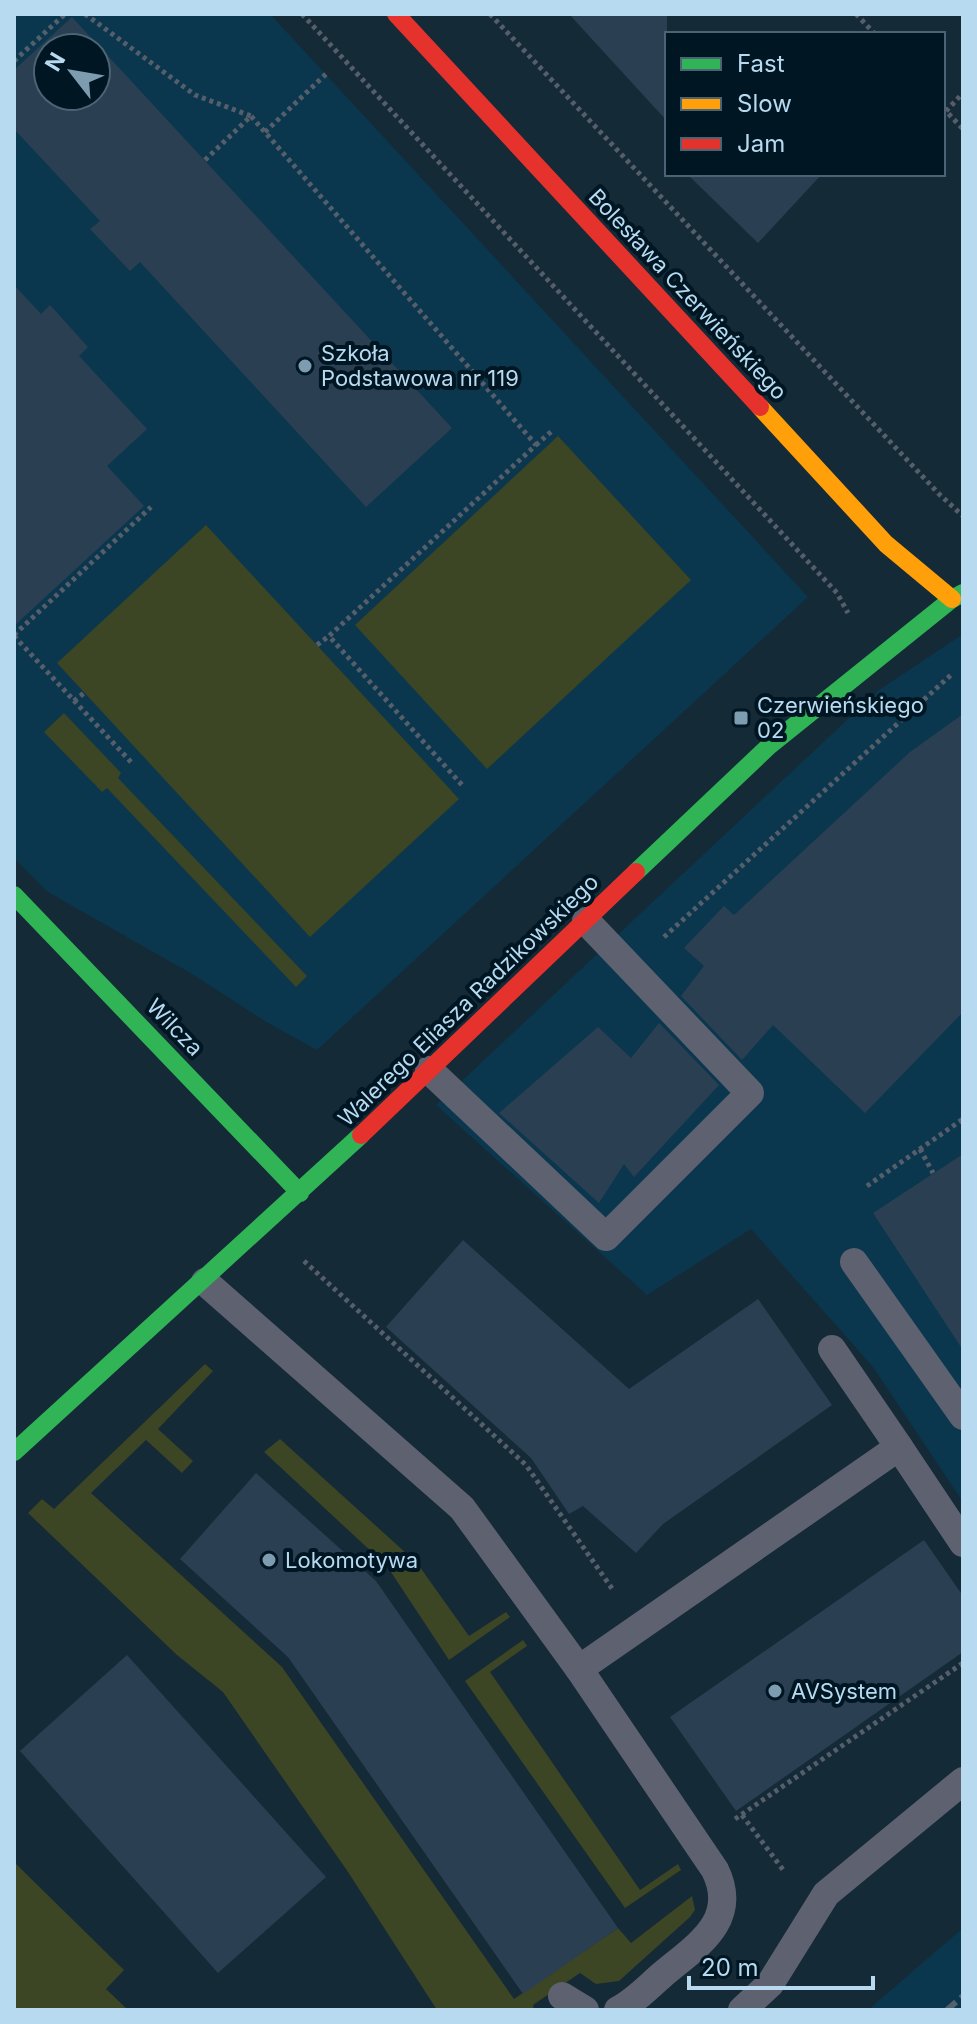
<svg xmlns="http://www.w3.org/2000/svg" width="977" height="2024" font-family="Inter,sans-serif">
<style>
.built{fill:#0a374d;fill-rule:evenodd}
.grass{fill:#3c4524}
.building{fill:#2b3f53;fill-rule:evenodd}
.lines{fill:none;stroke-linecap:round;stroke-linejoin:round}
.path{stroke:#565e6b;stroke-width:5;stroke-dasharray:4 4;stroke-linecap:butt}
.lane{stroke:#5e6170;stroke-width:28}
.fast{stroke:#30b455;stroke-width:18}
.slow{stroke:#ff9f0a;stroke-width:18}
.jam{stroke:#e5322d;stroke-width:18}
.rail{stroke:#54606c;stroke-width:6;stroke-dasharray:12 6;stroke-linecap:butt}
.poi-dot{fill:#7e9cb0;stroke:#011623;stroke-width:3}
.labels{text-anchor:middle;stroke-width:8;stroke-linejoin:round;paint-order:stroke}
.street-label{font-size:22px;fill:#b7daf1;stroke:#011623}
.poi-label{font-size:22px;fill:#b7daf1;stroke:#011623;text-anchor:start}
</style>
<rect width="100%" height="100%" fill="#142a36"/>
<g class="built">
<path d="M14,14H270L808,597L317,1050L268,1023L192,974L48,892L14,858ZM48,48H96V96H48Z"/>
<polygon points="963,634 963,1502 873,1367 751,1229 647,1295 436,1105 879,690"/>
<polygon points="963,1928 963,2010 868,2010"/>
</g>
<g class="grass">
<polygon points="558,436 691,580 487,769 355,625"/>
<polygon points="206,525 459,799 310,937 57,663"/>
<polygon points="64,713 121,773 118,778 307,976 296,987 107,788 102,792 44,732"/>
<polygon points="205,1364 213,1371 158,1429 193,1461 182,1473 146,1440 91,1493 282,1667 514,1999 618,1928 631,1943 692,1896 695,1910 690,1917 619,1981 596,1984 580,1973 533,2005 534,2010 437,2010 348,1872 223,1692 177,1655 28,1513 42,1499 54,1509"/>
<polygon points="280,1439 417,1563 469,1636 506,1612 510,1617 449,1660 387,1566 264,1452"/>
<polygon points="523,1640 527,1646 490,1672 640,1890 678,1864 681,1870 625,1908 465,1681"/>
<polygon points="14,1862 124,1970 106,1989 128,2010 14,2010"/>
</g>
<g class="building">
<polygon points="569,14 667,14 667,121"/>
<path d="M72,17L452,428L366,507L140,262L130,271L90,229L100,221L14,129V70ZM48,48H96V96H48Z"/>
<polygon points="687,174 822,174 758,243"/>
<polygon points="14,285 41,314 50,305 88,347 79,356 147,429 107,466 144,506 14,626"/>
<polygon points="963,714 963,1012 865,1113 773,1025 742,1060 681,996 704,966 684,948 724,906 734,915 910,752"/>
<polygon points="659,1023 719,1085 634,1177 624,1164 599,1203 499,1113 598,1027 631,1058"/>
<polygon points="963,1154 963,1350 873,1213"/>
<polygon points="463,1240 629,1389 758,1299 832,1405 663,1524 636,1553 583,1506 569,1514 531,1458 386,1327"/>
<polygon points="256,1473 376,1581 618,1928 523,1994 288,1657 180,1559"/>
<polygon points="924,1540 963,1596 963,1652 736,1811 670,1717"/>
<polygon points="127,1655 326,1877 218,1973 20,1751"/>
</g>
<g class="lines">
<g class="path">
<polyline points="85,14 195,95 251,116"/>
<polyline points="302,14 837,593 848,613"/>
<polyline points="490,14 939,494 963,516"/>
<polyline points="856,14 875,34"/>
<polyline points="14,61 65,14"/>
<polyline points="943,108 963,129"/>
<polyline points="946,111 963,93"/>
<polyline points="265,132 326,74"/>
<polyline points="205,160 251,116 536,445 329,636 462,785"/>
<polyline points="536,445 553,430"/>
<polyline points="14,635 151,507"/>
<polyline points="14,636 131,762"/>
<polyline points="317,645 329,636"/>
<polyline points="74,701 84,693"/>
<polyline points="664,937 952,674"/>
<polyline points="920,1149 933,1173"/>
<polyline points="867,1186 963,1119"/>
<polyline points="304,1261 526,1465 613,1590"/>
<polyline points="742,1815 784,1871"/>
<polyline points="735,1819 963,1663"/>
</g>
<g class="lane">
<polyline points="429,1070 606,1237 750,1093 586,921"/>
<polyline points="854,1262 963,1416"/>
<polyline points="205,1282 462,1508 579,1669 899,1447 832,1349"/>
<polyline points="899,1447 963,1543"/>
<path d="M579,1669L715,1870C740,1921 696,1946 662,1975C648,1987 634,2002 618,2010"/>
<polyline points="562,1996 585,2010"/>
<polyline points="742,2010 770,1984 826,1894 963,1781"/>
</g>
<g class="fast">
<polyline points="636,872 769,746 952,599 963,593"/>
<polyline points="14,895 300,1193"/>
<polyline points="14,1452 361,1135"/>
</g>
<polyline class="slow" points="760,407 886,544 952,599"/>
<g class="jam">
<polyline points="396,14 760,407"/>
<polyline points="361,1135 636,872"/>
</g>
<polyline class="rail" points="947,2010 963,1996"/>
</g>
<g class="poi-dot">
<circle cx="305" cy="366" r="8"/>
<rect x="733" y="710" width="16" height="16" rx="4"/>
<circle cx="269" cy="1560" r="8"/>
<circle cx="775" cy="1691" r="8"/>
</g>
<g class="labels">
<g class="street-label">
<text transform="translate(688 294) rotate(47)" y="8">Bolesława Czerwieńskiego</text>
<text transform="translate(468 1000) rotate(-44)" y="8">Walerego Eliasza Radzikowskiego</text>
<text transform="translate(175 1027) rotate(46)" y="8">Wilcza</text>
</g>
<g class="poi-label">
<text x="321" y="361">Szkoła<tspan x="321" dy="25">Podstawowa nr 119</tspan></text>
<text x="757" y="713">Czerwieńskiego<tspan x="757" dy="25">02</tspan></text>
<text x="285" y="1568">Lokomotywa</text>
<text x="791" y="1699">AVSystem</text>
</g>
</g>
<rect width="977" height="2024" fill="none" stroke="#b7daf1" stroke-width="32"/>
<rect x="665" y="32" width="280" height="144" fill="#011623" stroke="#4a6475" stroke-width="2"/>
<rect x="681" y="58" width="40" height="12" fill="#30b455" stroke="#4a6475" stroke-width="2"/>
<text x="737" y="72" font-size="24" fill="#b7daf1">Fast</text>
<rect x="681" y="98" width="40" height="12" fill="#ff9f0a" stroke="#4a6475" stroke-width="2"/>
<text x="737" y="112" font-size="24" fill="#b7daf1">Slow</text>
<rect x="681" y="138" width="40" height="12" fill="#e5322d" stroke="#4a6475" stroke-width="2"/>
<text x="737" y="152" font-size="24" fill="#b7daf1">Jam</text>
<g transform="translate(72 72) rotate(301)"><circle r="38" fill="#011623" stroke="#4a6475" stroke-width="2"/>
<path d="M0-6L14 30L0 20L-14 30Z" fill="#7e9cb0"/>
<text y="-12" font-size="22" font-weight="bold" text-anchor="middle" fill="#b7daf1">N</text>
</g>
<path d="M689 1976v12h184v-12" fill="none" stroke="#b7daf1" stroke-width="4"/>
<text x="701" y="1976" font-size="24" fill="#b7daf1" stroke="#011623" stroke-width="6" paint-order="stroke">20 m</text>
</svg>
